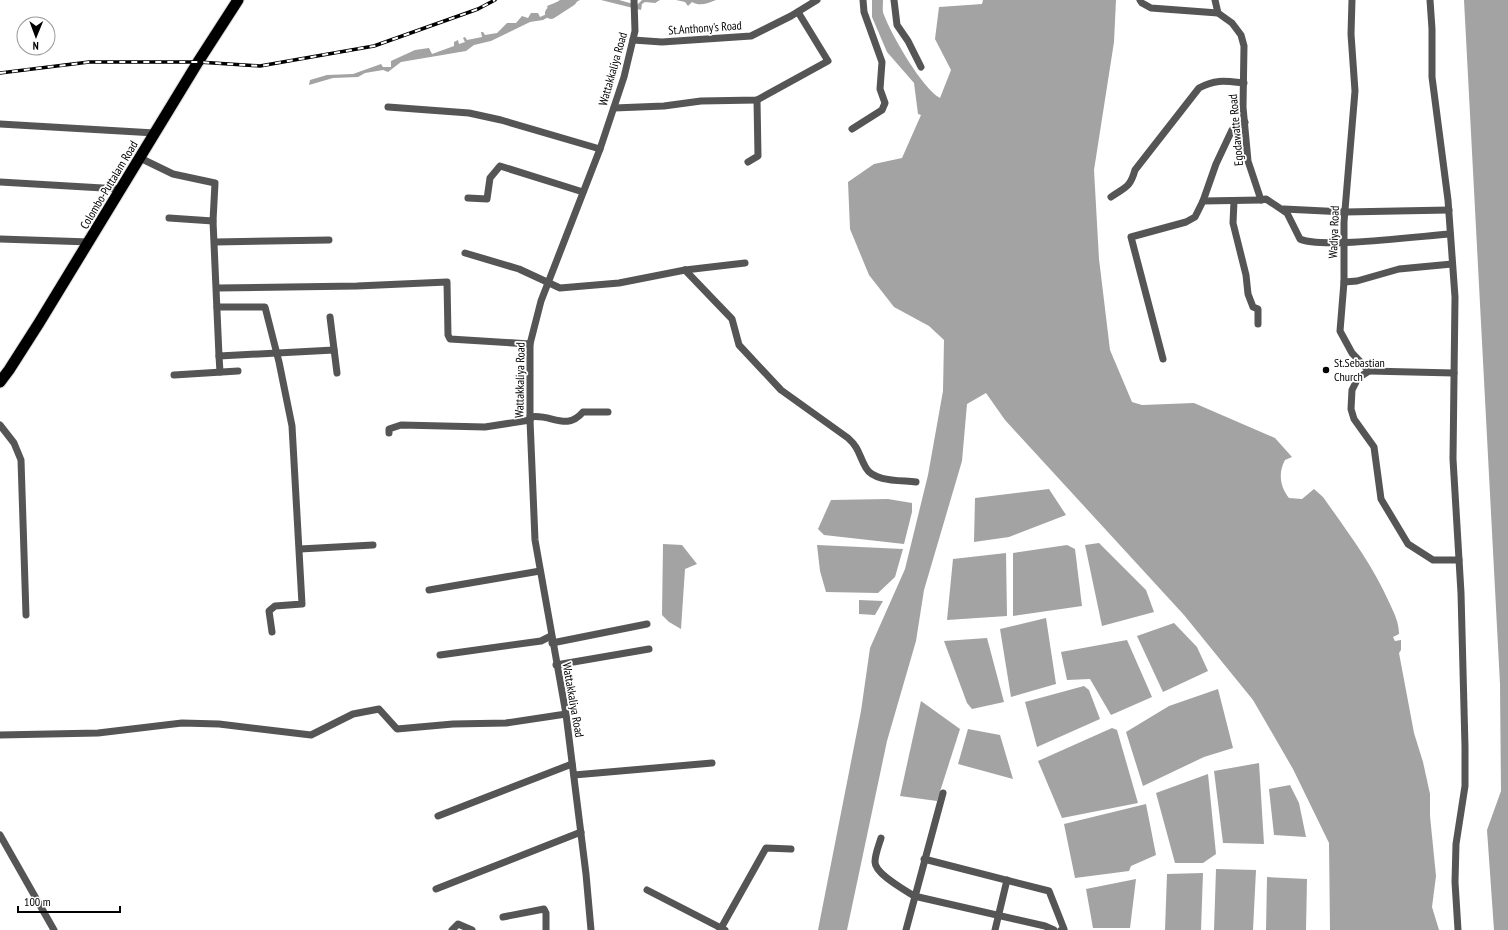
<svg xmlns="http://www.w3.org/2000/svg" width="1508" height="930" font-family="'PT Sans Narrow',sans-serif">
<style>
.water{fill:#a3a3a3}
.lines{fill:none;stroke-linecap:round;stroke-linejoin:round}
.river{stroke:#a3a3a3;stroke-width:12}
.trunk-casing{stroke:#dbdbdb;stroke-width:13}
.minor{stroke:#555;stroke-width:7}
.trunk{stroke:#000;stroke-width:11}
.rail-casing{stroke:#000;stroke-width:3.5}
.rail{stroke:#fff;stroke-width:2;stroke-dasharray:6;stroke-linecap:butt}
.poi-dot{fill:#000;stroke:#fff;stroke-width:1.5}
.labels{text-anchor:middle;stroke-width:3.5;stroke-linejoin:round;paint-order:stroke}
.street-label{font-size:12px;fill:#000;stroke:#fff}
.poi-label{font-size:12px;fill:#000;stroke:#fff;text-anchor:start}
</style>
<rect width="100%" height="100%" fill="#fff"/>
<g class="water">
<polygon points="573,0 580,0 543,20 530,22 491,41 474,45 466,51 401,62 388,72 383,70 365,73 358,77 333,78 309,85 310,80 327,75 353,74 381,64 383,67 391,67 391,61 415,50 429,48 432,54 454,46 454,42 458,40 459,44 465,42 463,38 465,37 467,40 482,37 481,32 483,32 485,35 497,33 507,23 516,23 522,16 528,18 531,13 538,13 540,17 549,13 547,6 557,2 569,6"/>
<polygon points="601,0 619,0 637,5 642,0 660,0 655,3 645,2 642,4 641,10"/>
<path d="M676,0H716C708,3 700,7 692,2L688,6L685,2Z"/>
<path d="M872,0H883C883,5 882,11 884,15C892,36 922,88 940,98L951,70L935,39L939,7L982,4L983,0H1116L1114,42L1094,170L1099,259L1110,350L1132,402L1142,405L1194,403L1275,438L1292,457L1285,460C1278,473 1280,487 1289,498L1302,499L1314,489L1323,497C1347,531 1372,564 1389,602C1394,613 1399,622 1399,634L1393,637L1395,641L1401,640V650L1399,653L1414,733L1423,762L1430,794V816L1436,876L1432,907L1439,930H1330L1329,843L1293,769L1253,700L1184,615L1005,420L986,393L967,404L962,461L924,590L916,641L887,741L847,930H818L861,711L870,648L905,569L928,475L943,391L944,340L929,326L894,307L869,275L850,229L848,182L874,164L902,158L921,115L918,114L914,83L887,52L872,17Z"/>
<polygon points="1464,0 1508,0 1508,930 1494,930 1487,830 1501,791 1500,684"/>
<polygon points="1049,489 1066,515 1009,537 974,542 975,498"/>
<polygon points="888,499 912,503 912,512 904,544 824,535 818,529 831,500"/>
<polygon points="1099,543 1146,590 1154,612 1102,626 1085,545"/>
<polygon points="663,544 682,545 697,564 685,569 681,629 669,622 662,615"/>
<polygon points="817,545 903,549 895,577 878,593 826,592 820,571"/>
<polygon points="1067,545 1075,549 1082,606 1013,616 1013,553"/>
<polygon points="1006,553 1007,616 947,620 953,559"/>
<polygon points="859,600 883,601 875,615 859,614"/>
<polygon points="1046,618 1056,684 1011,697 1000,629"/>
<polygon points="1174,623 1197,647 1208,671 1163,692 1137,636"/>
<polygon points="987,638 1004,702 972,709 967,703 944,641"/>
<polygon points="1127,640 1152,697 1111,715 1090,679 1067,680 1061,652"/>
<polygon points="1084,686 1089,690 1100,719 1037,747 1025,702"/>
<polygon points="1218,689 1233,748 1204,757 1143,786 1126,732 1169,706"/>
<polygon points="921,701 960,729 937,801 900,796"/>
<polygon points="1112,728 1117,730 1138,803 1062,818 1038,761"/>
<polygon points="968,729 1000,735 1013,779 958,764"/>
<polygon points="1259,763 1264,844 1223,843 1214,771"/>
<polygon points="1208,774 1216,854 1203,863 1175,863 1156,793"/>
<polygon points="1290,785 1299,803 1306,837 1274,835 1269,789"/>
<polygon points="1146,804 1156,855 1131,866 1129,871 1075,878 1064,824"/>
<polygon points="1216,869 1256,870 1253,930 1214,930"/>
<polygon points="1203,873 1201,930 1165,930 1167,874"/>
<polygon points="1267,877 1307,879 1306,930 1266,930"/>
<polygon points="1136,879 1130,928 1093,928 1086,889"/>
</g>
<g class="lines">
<polyline class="river" points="551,13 571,0"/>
<g class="trunk-casing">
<polyline id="trunk" points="0,382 9,370 39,323 198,62 238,0"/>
</g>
<g class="minor">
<polyline points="894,0 897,25 908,41 921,67"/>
<polyline points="1140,0 1142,3 1151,8 1218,13"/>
<path d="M1215,0L1218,13L1232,23L1241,35L1244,46L1243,107L1248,161L1261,200L1266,199L1287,213L1300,239C1320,249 1421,236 1450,234"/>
<polyline points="1352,0 1351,34 1355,91 1344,222 1344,282 1340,331 1352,353 1369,371 1454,373"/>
<polyline points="1430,0 1432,29 1432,77 1448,200 1455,297 1453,459 1461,593 1465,747 1465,786 1456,844 1455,882 1458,930"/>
<polyline points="633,40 662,42 751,36 791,16 817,0"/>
<polyline points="388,107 469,113 501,120 600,149"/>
<polyline points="614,108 664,106 701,101 757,100 828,61 798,12"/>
<polyline points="0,124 155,133"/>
<polyline points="852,129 882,110 885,103 880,89 882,62 864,12 863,0"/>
<polyline points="140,158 173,174 215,183 213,221 219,356 334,350"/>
<polyline points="748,162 758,156 757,100"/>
<polyline points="0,182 120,189"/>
<path d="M1111,197C1125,187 1130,188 1135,170L1199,88C1216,79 1225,81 1244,83"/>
<polyline points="468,198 487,199 490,178 500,166 583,192"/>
<polyline points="1203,201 1216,164 1232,130 1245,122"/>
<polyline points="1234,201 1233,223 1246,275 1248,294 1253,307 1258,309 1258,324"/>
<polyline points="1284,209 1345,212 1449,210"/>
<polyline points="169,218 213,221"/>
<polyline points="0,239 90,242"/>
<polyline points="215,242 329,240"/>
<polyline points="465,253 519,269 560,288 619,283 685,270 745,263"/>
<path d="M685,270L732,319L739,345L781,390L848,438C860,449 858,454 866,468C874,482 901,480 916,482"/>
<polyline points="1344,282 1357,281 1399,269 1452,264"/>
<polyline points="218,288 357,286 447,282 448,335 450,339 530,344"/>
<polyline points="217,307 265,307 279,362 292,426 302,604 275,606 269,611 272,632"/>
<polyline points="330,317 337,373"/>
<polyline points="219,356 220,372"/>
<polyline points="1163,359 1131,237 1186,222 1195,217 1203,201 1261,200"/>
<polyline points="1369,371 1358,378 1352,390 1351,409 1354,419 1374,447 1381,499 1408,544 1433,560 1459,560"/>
<polyline points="174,375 238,371"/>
<path d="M530,417C551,413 566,432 583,412H608"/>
<polyline points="0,425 14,443 21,460 26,615"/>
<polyline points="389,433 389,429 401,425 485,427 530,420"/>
<polyline points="300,549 373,545"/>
<polyline points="429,590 540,571"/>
<polyline points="552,643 647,624"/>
<polyline points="440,655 541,641 551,636"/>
<polyline points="556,665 649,649"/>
<polyline points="0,735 98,733 182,723 219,724 311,735 353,714 379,709 397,729 453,724 506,723 566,714"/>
<polyline points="574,775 712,763"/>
<polyline points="438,816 572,764"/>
<polyline points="0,835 54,930"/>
<path d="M881,838C879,845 875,854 875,862C875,874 905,890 914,896L1045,926L1054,930"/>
<polyline points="924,859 1049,891 1064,929 1061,930"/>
<polyline points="436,889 581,832"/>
<polyline points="647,890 725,930"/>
<polyline points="503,917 544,909 546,913 546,930"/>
<polyline points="452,930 458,924 472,930"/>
<polyline points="591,930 586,874 566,714 535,540 530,420 530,344 541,301 600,149 624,77 635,31 634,0"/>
<polyline points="720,930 766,848 791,849"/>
<polyline points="906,930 943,793"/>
<polyline points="995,930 1007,880"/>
</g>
<use href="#trunk" class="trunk"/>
<g class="rail-casing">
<polyline id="rail" points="0,73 89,62 198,62 260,66 374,46 478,9 495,0"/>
</g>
<use href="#rail" class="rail"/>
</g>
<circle class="poi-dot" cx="1326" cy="370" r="4"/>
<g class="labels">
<g class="street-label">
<text transform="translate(705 28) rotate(-4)" y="4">St.Anthony's Road</text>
<text transform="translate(613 69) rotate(-74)" y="4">Wattakkaliya Road</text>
<text transform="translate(1236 130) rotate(-95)" y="4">Egodawatte Road</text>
<text transform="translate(109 185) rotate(-59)" y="4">Colombo-Puttalam Road</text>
<text transform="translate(1334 232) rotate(-88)" y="4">Wadiya Road</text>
<text transform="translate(520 380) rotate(-89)" y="4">Wattakkaliya Road</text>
<text transform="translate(573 700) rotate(80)" y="4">Wattakkaliya Road</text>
</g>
<g class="poi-label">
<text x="1334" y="367">St.Sebastian<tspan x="1334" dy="14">Church</tspan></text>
</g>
</g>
<g transform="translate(36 36) rotate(181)"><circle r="19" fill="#ffffff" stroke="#999999"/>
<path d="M0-3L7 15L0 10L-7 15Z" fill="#000000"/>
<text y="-6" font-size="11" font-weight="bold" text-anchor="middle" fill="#000000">N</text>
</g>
<path d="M18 906v6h102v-6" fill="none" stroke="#000000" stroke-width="2"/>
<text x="24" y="906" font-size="12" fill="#000000" stroke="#ffffff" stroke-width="3" paint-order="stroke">100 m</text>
</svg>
